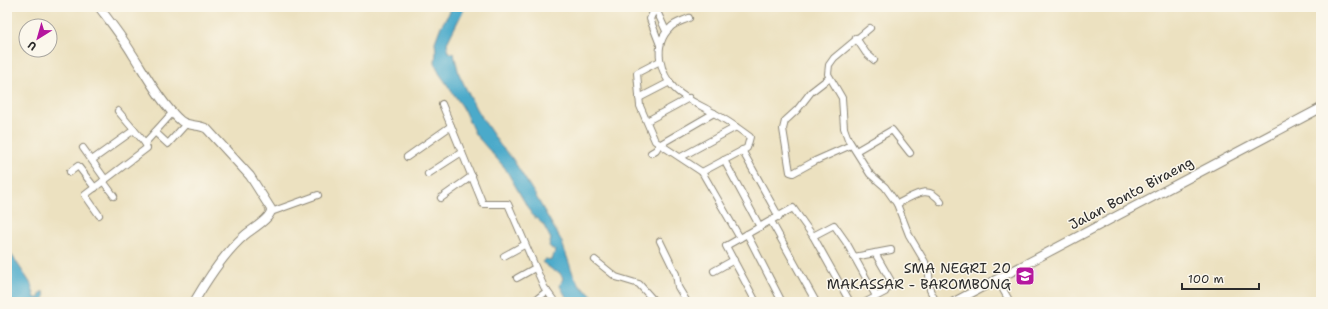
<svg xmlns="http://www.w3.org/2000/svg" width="1328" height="309" font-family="'Shantell Sans',sans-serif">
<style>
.built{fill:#e7d2ef}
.water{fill:#4baaca;stroke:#3b6a7a}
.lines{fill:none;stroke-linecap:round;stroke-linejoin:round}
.minor-casing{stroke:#8c8676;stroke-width:8}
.tertiary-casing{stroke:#8c8676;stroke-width:10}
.minor{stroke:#fff;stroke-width:6}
.tertiary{stroke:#fff;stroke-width:8}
.labels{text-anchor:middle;stroke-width:3;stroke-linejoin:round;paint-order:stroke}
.street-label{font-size:14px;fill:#2b2b2b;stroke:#fbf7ec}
.poi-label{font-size:14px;fill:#2b2b2b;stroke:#fbf7ec;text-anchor:end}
</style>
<rect width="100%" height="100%" fill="#fbf7ec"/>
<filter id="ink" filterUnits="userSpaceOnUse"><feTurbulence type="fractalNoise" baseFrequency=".025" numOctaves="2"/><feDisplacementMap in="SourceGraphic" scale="8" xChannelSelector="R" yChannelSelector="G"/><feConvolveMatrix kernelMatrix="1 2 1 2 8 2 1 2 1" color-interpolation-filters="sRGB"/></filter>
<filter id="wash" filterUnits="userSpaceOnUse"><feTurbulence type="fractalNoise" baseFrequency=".012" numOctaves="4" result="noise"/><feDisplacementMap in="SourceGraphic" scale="16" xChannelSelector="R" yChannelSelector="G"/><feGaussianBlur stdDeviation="0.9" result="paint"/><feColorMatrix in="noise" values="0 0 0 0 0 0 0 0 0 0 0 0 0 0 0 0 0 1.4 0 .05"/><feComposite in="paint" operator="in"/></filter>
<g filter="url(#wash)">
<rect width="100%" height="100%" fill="#ece1c0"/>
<polygon class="built" points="1033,267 1037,275 1018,286 1013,278"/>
<g class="water">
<polygon points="450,7 465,7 447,43 449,53 454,54 459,74 476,109 500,145 512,158 534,193 561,240 573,274 580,286 600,302 569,302 560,286 563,278 559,272 554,271 542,262 545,259 552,260 555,251 549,246 551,239 543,224 532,215 505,168 475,134 462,106 439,73 435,63 436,52 435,42 441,26 450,12"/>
<polygon points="7,248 31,284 35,298 39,298 41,292 44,292 45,297 41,302 7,302"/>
</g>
</g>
<g filter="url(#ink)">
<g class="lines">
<g class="minor-casing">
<g id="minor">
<polyline points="655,7 666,31"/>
<polyline points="655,8 650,19 660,45"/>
<path d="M689,18C683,21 674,23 670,28C652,45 660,74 675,89C685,99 700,105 712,112C725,119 738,128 750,137L747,148L702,172"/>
<polyline points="870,28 834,58 829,65 828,74 842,98 844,128 848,139 870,174 885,187 897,204 909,235 925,262 929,274 930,290 936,302"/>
<polyline points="856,38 866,53 874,60"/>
<polyline points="660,61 637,73 640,106 655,141 702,172 740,238"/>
<polyline points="829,78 811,92 797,110 785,121 783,129 790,172 793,173 815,161 851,145"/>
<polyline points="639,98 670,82"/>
<polyline points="442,104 483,204 508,204 544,287 555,302"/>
<polyline points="118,111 145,143"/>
<polyline points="647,121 689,98"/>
<polyline points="155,132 168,144 186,124"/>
<polyline points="83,148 105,179"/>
<polyline points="742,150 779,217"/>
<polyline points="856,151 892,130 910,153"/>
<polyline points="651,153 656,150 659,145 714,113"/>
<polyline points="407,157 451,126"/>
<polyline points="681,157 736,127"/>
<polyline points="92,160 134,130"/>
<polyline points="724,160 760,227"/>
<polyline points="70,172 78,166 95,188"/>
<polyline points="428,174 462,152"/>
<polyline points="103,181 114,196"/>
<polyline points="441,198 472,176"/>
<path d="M897,204C914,196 928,183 941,202"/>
<polyline points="271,212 318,195"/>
<polyline points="99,215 85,195 147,148 145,143 173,112"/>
<polyline points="771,221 816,302"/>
<polyline points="747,234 782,302"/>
<polyline points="813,236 834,225 846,242 876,296"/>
<polyline points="660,241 676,274 678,287 687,302"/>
<polyline points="504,256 524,245"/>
<polyline points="854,257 891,250"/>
<polyline points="595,260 616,277 639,284 655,302"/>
<polyline points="714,271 734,260"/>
<polyline points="517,278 535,268"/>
<polyline points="997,279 1010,302"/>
<polyline points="533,302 547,291"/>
<polyline points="756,302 726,246 793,208 813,236 850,302"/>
<polyline points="866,302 885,292 891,281 875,253"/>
</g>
</g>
<g class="tertiary-casing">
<g id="tertiary">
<path d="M99,7C111,23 123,38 133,55C146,75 163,106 181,121C189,127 200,124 207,129L250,176L271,209C272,218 252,229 245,235C224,253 208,278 194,302"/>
<polyline points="954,302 1321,108"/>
</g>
</g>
<use href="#minor" class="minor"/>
<use href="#tertiary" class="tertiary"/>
</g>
</g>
<defs>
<g id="school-square" transform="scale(1)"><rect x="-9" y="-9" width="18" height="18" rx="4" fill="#b5179e" stroke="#fbf7ec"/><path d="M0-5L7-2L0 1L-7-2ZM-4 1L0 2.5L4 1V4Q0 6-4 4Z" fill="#fff"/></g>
</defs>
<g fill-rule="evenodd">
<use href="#school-square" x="1025" y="276"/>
</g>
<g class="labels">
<g class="street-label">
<text transform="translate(1131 193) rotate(-28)" y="5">Jalan Bonto Biraeng</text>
</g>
<g class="poi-label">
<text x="1011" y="273">SMA NEGRI 20<tspan x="1011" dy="16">MAKASSAR - BAROMBONG</tspan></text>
</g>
</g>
<rect width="1328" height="309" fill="none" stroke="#fbf7ec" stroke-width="24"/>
<g transform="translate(38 38) rotate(217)"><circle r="19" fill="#fbf7ec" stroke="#a8a59f"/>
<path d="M0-3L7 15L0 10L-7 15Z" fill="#b5179e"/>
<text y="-6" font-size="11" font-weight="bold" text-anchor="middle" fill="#2b2b2b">U</text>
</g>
<path d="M1182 283v6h77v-6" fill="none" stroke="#2b2b2b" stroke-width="2"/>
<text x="1188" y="283" font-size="12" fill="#2b2b2b" stroke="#fbf7ec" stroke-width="3" paint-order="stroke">100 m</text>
</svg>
